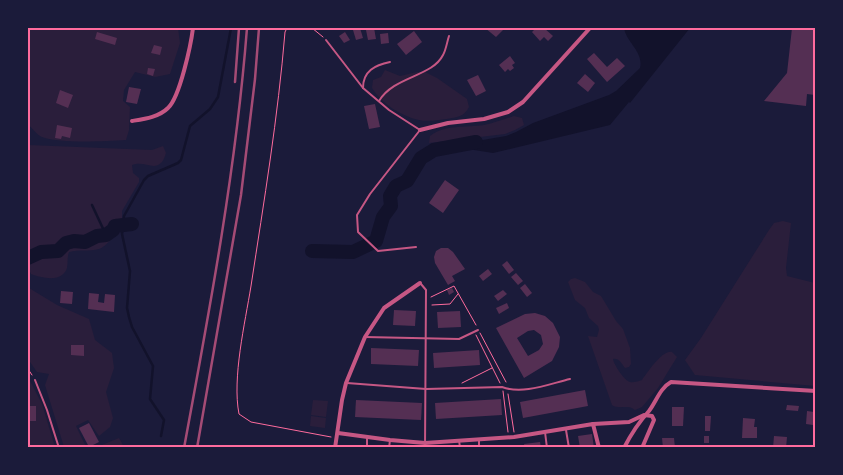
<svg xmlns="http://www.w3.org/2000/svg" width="843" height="475" font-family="Roboto,sans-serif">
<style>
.green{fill:#2a1e3b}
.water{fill:#12122b}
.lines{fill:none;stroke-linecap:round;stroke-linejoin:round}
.stream{stroke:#12122b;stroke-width:2.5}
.river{stroke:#12122b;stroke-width:14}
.building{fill:#542f53;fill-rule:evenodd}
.path{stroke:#ff6b9d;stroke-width:1}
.service{stroke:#c65784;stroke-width:2}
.minor{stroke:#c65784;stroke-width:4}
.rail{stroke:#a44b75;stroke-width:2.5}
.neatline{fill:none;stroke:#ff6b9d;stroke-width:2}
</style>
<rect width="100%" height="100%" fill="#1b1b3a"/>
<g class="green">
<path d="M28,28H178L180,43L170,74L155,77L135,72L124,90L123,101L130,107L129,130L126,140C105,141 62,144 42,137C37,135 32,128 28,124Z"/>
<path d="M385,70L400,76L417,72H425L437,78L467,99L469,107C464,117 457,117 447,119C438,120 428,122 419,120C401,116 382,104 372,88L373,80L381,77Z"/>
<path d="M514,116L522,118L524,125L515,130L505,134L429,143L430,136C445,124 466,128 484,125C494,123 504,119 514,116Z"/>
<path d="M28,145L152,150L163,146L166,153C159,177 146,159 132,165L133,173L139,178V182L122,211V222L119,234C110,238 107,246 99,249C89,252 79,249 69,252C67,257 68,262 67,268C62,283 42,278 31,274L28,268Z"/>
<polygon points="783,221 791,223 786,268 787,276 815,283 815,386 695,375 685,360 701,338 769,230 774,223"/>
<path d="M575,278L585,282L593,292L601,296L616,321L623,329L630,348L631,364L629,367L625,368C621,363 619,358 613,359C614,365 624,380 630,382C633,383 639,381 642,380C648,372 662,350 672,352L677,357L658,388L642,407L635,410C628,404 619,410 612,405L588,336L597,337L599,330L598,326L589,318L585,308L575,300L568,282L571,279Z"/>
<polygon points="29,288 57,305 89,319 95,340 112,353 114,368 106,392 113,418 110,427 99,436 88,420 76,426 86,447 64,447 45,385 49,374 37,372 28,359"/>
<polygon points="28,377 42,404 55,447 28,447"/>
<polygon points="313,400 328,401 326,417 311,415"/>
<polygon points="311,416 326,418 325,428 310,426"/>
<polygon points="119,438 124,447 97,447"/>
</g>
<path class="water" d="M624,28H690L630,103L629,102L610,125L493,153L468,149L458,145L459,144L506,136L516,132L533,123L609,95L616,91L640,68C644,52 626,42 624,28Z"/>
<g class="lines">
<g class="stream">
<polyline points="92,205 106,235"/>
<polyline points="161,436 164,420 150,399 153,366 132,327 129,317 127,308 130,271 122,234 124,216 144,180 148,176 178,163 181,160 190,126 210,109 218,97 231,28"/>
</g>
<g class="river">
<polyline points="312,251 353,252 376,241 383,217 391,206 390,196 396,186 407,181 421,158 434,150 476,142"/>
<polyline points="28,258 41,252 58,251 66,243 74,241 85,242 97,236 106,235 113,230 115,226 132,224"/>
</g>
</g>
<g class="building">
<polygon points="360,28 363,38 356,40 353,30"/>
<polygon points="374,28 376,39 368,40 366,30"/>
<polygon points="485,28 505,28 496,37"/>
<polygon points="536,28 544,28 553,36 548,41 544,37 540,41 532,32"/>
<polygon points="792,28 816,30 815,95 807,94 806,106 764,101 787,73"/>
<polygon points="414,31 422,42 406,55 397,44"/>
<polygon points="97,32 117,38 115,45 95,39"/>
<polygon points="345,32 350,40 344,43 339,36"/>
<polygon points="388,33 389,43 381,44 380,34"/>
<polygon points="154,45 162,47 160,55 151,53"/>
<polygon points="594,53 607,67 617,58 625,66 607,82 587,59"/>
<polygon points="510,56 515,63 512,65 514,68 510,71 508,69 505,72 499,65"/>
<polygon points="148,68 155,69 153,76 147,74"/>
<polygon points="585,74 595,83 588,92 577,83"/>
<polygon points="478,75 486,91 476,96 467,80"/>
<polygon points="129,87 141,89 137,104 126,102"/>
<polygon points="60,90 73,95 68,108 56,103"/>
<polygon points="375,104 380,127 369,129 364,106"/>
<polygon points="57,125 72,128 70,138 62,136 61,139 55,138"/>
<polygon points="445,180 459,190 443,213 429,203"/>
<polygon points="441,248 448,248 453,252 465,269 452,276 455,281 448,285 435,263 434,257 436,251"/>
<polygon points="507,261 514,270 509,274 502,265"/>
<polygon points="488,269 492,274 483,281 479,276"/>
<polygon points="516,273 523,281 518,285 511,277"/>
<polygon points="525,284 532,293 527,297 520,288"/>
<polygon points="452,288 454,292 449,295 447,290"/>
<polygon points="503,290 507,294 498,301 494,296"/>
<polygon points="61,291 73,292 72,304 60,303"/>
<polygon points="89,293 99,294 98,302 104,303 105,294 115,295 114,312 88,309"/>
<polygon points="507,303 509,308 499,314 496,308"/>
<polygon points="394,310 416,311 415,326 393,325"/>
<polygon points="460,311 461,327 438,328 437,312"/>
<path d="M535,313L545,316L553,323L560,337L559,347L552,361L524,378L496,328L525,314ZM534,330L541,335L543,344L539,350L528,356L517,338L528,331Z"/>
<polygon points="71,345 84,345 84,356 71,355"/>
<polygon points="371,348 419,350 418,366 371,364"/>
<polygon points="479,350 480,365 434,368 433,353"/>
<polygon points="585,390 588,406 523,418 520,402"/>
<polygon points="501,399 502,415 436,419 435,403"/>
<polygon points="356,400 422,403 421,420 355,417"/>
<polygon points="787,405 799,406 798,411 786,410"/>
<rect x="28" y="406" width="8" height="15"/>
<polygon points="672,407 684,407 683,426 672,426"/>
<polygon points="807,411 814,412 813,425 806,424"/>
<polygon points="705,416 711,416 710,431 705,431"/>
<polygon points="743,418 755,419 754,427 757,427 757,438 742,438"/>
<polygon points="89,423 99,442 89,447 79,428"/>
<polygon points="592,434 594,448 580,448 578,436"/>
<rect x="704" y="436" width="5" height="7"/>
<polygon points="774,436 787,437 786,448 773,448"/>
<polygon points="662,438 674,438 675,448 663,448"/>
<polygon points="540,442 541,448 525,448 524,444"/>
</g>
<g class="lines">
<g class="path">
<path d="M287,28L285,32C278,117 264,201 251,286C245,323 232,378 239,414L251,422L331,437"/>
<polyline points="312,28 323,37"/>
<polyline points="431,297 454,286 476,325"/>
<polyline points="432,305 450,304 458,294"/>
<polyline points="480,333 506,382"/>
<polyline points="476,335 500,383"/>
<polyline points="28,369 32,375"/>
<polyline points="462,383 492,368"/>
<polyline points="503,391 508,432"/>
<polyline points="508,394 514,432"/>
</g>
<g class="service">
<polyline points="326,40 363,88 389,110 420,130 370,194 357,215 358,232 378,251 416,247"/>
<path d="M363,88C363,71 375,65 390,62"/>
<path d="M379,101C394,76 432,77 443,55C446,50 447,42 449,36"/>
<polyline points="421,284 426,290 425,448"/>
<polyline points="365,337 459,339 478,330"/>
<polyline points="35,380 47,410 59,448"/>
<path d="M347,383L426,389L502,387C523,395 549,384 570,379"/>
<polyline points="566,430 569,448"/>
<polyline points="545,432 547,448"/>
<polyline points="459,440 460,448"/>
<polyline points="367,448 367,438"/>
<polyline points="389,448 390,440"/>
<polyline points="479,448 479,440"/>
</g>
<g class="minor">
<path d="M132,121C144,119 159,117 168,108C180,97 191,44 193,28"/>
<polyline points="420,130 448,123 484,119 508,112 523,102 590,28"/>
<polyline points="593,424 629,422 644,415 652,416 654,420 642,448"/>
<polyline points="338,433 390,440 425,443 514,437 593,424 599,448"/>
<polyline points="335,448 342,400 346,383 365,337 384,308 420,283"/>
<path d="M624,448C631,434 639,422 649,411C656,402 660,388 671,382L816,391"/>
</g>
<g class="rail">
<polyline points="235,82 239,28"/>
<path d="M184,448C210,308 236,169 247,28"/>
<polyline points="197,448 241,195 255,79 259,28"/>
</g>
</g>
<rect width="843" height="475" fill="none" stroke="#1b1b3a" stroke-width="58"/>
<rect x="29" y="29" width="785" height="417" class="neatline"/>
</svg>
